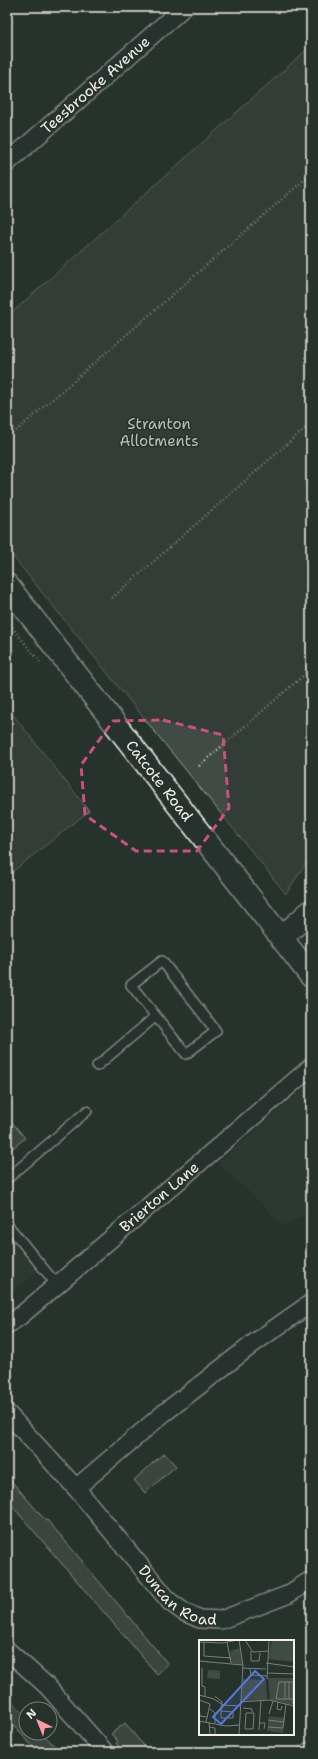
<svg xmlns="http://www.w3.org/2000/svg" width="318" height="1759" font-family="'Shantell Sans',sans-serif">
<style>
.built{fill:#333f39}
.green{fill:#414b45;stroke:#9a9e96}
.building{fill:#525c55;stroke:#f4f1e8}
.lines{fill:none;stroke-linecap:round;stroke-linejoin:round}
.lane-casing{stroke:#f4f1e8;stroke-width:12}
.street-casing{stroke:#f4f1e8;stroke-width:20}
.secondary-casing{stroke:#f4f1e8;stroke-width:25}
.path{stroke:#f4f1e8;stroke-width:2.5;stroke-dasharray:1 3;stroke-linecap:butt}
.lane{stroke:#26332d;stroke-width:9}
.street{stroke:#26332d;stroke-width:17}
.secondary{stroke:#26332d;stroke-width:22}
.marked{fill:none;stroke:#ce4e7e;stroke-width:3;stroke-dasharray:8 5;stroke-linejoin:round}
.labels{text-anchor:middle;stroke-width:3;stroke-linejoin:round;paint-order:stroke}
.street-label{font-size:15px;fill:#f4f1e8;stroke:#26332d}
.park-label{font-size:15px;fill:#bebfb7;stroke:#26332d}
.inset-road{fill:none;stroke:#787f78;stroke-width:1}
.view{fill:#5377dc;fill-opacity:0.15;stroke:#5377dc;stroke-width:2}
.inset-edge{fill:none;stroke:#f4f1e8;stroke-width:2}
</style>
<rect width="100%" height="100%" fill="#26332d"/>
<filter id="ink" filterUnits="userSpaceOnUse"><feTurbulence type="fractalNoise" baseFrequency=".025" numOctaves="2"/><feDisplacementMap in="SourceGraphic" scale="8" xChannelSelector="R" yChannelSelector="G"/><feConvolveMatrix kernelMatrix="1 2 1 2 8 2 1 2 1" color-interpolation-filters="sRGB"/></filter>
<g filter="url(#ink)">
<g class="built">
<polygon points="311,1082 311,1211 284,1226 218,1163"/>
<polygon points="7,1235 37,1272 7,1296"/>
</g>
<g class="green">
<polygon points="311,46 311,855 286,894 7,549 7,317"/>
<polygon points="7,707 89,811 7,876"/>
</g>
<g class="building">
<polygon points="7,1116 25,1138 7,1153"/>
<polygon points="164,1453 176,1466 145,1493 134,1480"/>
<polygon points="7,1476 46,1521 47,1520 61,1536 168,1664 157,1674 7,1500"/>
<polygon points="7,1696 26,1716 26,1733 42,1733 60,1752 38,1752 7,1719"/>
<polygon points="125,1723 138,1739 149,1752 123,1752 116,1743 118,1741 111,1734"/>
</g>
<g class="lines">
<g class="lane-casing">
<g id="lane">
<polygon points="162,961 216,1031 186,1054 131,985"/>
<polyline points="97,1066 155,1017"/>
<polyline points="7,1179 87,1111"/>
<polyline points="7,1224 57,1285"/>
</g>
</g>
<g class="street-casing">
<g id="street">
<path id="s1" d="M7,163L184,7"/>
<path id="s2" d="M7,1325L19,1317L57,1285L311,1067"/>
<path id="s3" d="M7,1413L76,1488L170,1602L184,1612L200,1619L221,1620L287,1595L311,1580"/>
<polyline points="76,1488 164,1413 254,1343 311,1303"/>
<polyline points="7,1650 47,1686 105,1752"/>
<polyline points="308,1752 311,1751"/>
</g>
</g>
<g class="secondary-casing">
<g id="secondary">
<path id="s4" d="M7,585L311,976"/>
<polyline points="281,938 311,911"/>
</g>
</g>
<g class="path">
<polyline points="16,431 311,174"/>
<polyline points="112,598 311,423"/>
<polyline points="7,621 40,662"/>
<polyline points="199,766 311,669"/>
<polyline points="305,994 311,1002"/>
</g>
<use href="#lane" class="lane"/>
<use href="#street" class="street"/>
<use href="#secondary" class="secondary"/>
</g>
</g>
<path d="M0 0H318V1759H0ZM163,720L223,735L229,808L197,851H136L85,815L81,765L113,721Z" fill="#26332d" fill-opacity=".55" fill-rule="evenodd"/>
<path class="marked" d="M163,720L223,735L229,808L197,851H136L85,815L81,765L113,721Z"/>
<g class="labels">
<g class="street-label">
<text dy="5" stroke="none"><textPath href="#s1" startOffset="118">Teesbrooke Avenue</textPath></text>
<text dy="5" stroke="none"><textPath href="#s4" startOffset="248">Catcote Road</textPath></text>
<text dy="5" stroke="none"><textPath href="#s2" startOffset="199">Brierton Lane</textPath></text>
<text dy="5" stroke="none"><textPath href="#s3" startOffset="253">Duncan Road</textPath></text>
</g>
<g class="park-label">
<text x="159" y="429">Stranton<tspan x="159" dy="17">Allotments</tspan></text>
</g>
</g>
<g transform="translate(199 1640)">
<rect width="95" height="95" fill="#26332d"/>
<path d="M73,0H95V22L69,19ZM41,8L44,25L32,23L31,11ZM9,30H15V36V30L21,31V39L8,38ZM69,38H95V65L71,60ZM44,39L67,40L68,60L42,61ZM70,76L86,78L84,93L68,91Z" fill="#414b45"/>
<path class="inset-road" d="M40,0L44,25L40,95M46,0L54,12L70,11M0,2L23,3L39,0M5,2V16L32,18M28,2L32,23M52,11V21H60L61,13M0,21L44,25M67,23L95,27M3,28V46L6,47V56M43,28L67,29M51,29L52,35L68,36M68,33L95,34M68,39L70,0M95,42H80L77,59H95M0,55L15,59L24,65L41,66M16,56L23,62V65M86,59V42M90,59V42M0,60L11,64L7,82M41,62L70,60L95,66M79,62L78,69L82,70L83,66M94,64V42M0,66L1,76L8,77M44,68L53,69V72M11,69L16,73V83M22,71L34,72V78H22V66L23,65M47,73H55L54,89H46ZM70,74L74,61M69,80L85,82M0,81L27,86L40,85M10,82L11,95M60,83H66L65,89M10,87L16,88V95M69,87L84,88L87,64M60,90L62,60M0,93L1,81"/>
<path class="view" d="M56,31L65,39L22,84L14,77Z"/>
<rect width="95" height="95" class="inset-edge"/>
</g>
<rect width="318" height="1759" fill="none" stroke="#26332d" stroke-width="24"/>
<rect x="12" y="12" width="294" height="1735" fill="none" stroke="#f4f1e8" stroke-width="1.5" filter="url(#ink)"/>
<g transform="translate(38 1721) rotate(317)"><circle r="19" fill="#26332d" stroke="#787f78"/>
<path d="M0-3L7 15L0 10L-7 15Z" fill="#ff9aa2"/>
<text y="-6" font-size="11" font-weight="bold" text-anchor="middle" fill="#f4f1e8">N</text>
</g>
</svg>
